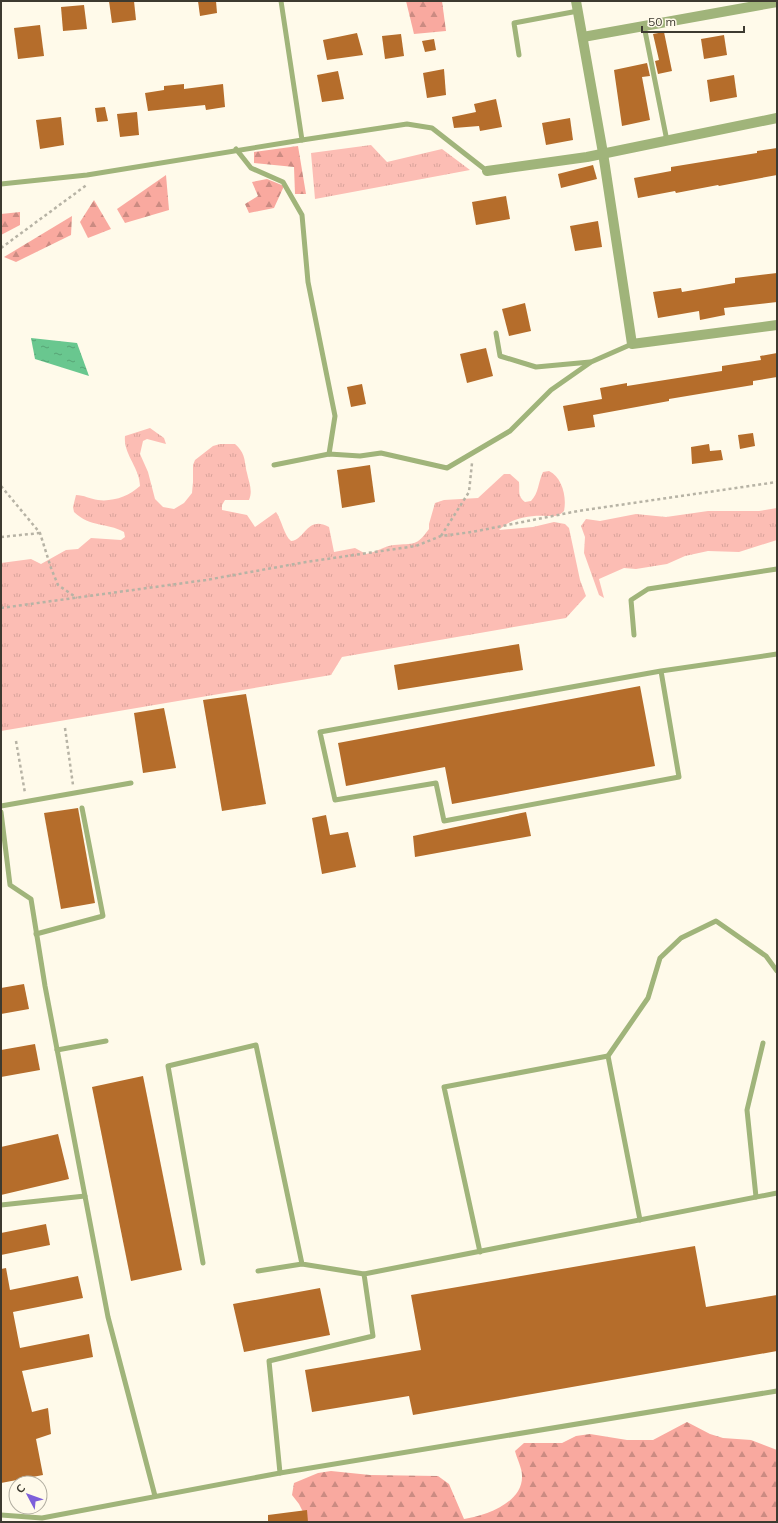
<svg xmlns="http://www.w3.org/2000/svg" width="778" height="1523" font-family="Mulish,sans-serif">
<style>
.grass{fill:url(#grass-tufts)}
.forest{fill:url(#forest-firs)}
.water{fill:url(#water-ripples)}
.building{fill:#b56d2b}
.lines{fill:none;stroke-linecap:round;stroke-linejoin:round}
.path{stroke:#b7b3a5;stroke-width:2.5;stroke-dasharray:3 3;stroke-linecap:butt}
.service{stroke:#a0b47a;stroke-width:5}
.minor{stroke:#a0b47a;stroke-width:10}
</style>
<defs>
<pattern id="grass-tufts" width="24" height="20" patternUnits="userSpaceOnUse"><rect width="24" height="20" fill="#fcbdb4"/><path d="M3 7l-1-3M5 7V3M7 7l1-3M15 17l-1-3M17 17v-4M19 17l1-3" fill="none" stroke="#d9a39b"/></pattern>
<pattern id="forest-firs" width="22" height="20" patternUnits="userSpaceOnUse"><rect width="22" height="20" fill="#f9a99f"/><path d="M5 1l3.5 6h-7zM16 11l3.5 6h-7z" fill="#cb8b82"/></pattern>
<pattern id="water-ripples" width="26" height="14" patternUnits="userSpaceOnUse"><rect width="26" height="14" fill="#69c78f"/><path d="M2 4q2-2 4 0t4 0M15 11q2-2 4 0t4 0" fill="none" stroke="#58a375"/></pattern>
</defs>
<rect width="100%" height="100%" fill="#fffaea"/>
<g class="grass">
<polygon points="371,145 387,162 442,149 470,170 315,199 311,153"/>
<path d="M150,428L164,438L166,444L147,439L143,441L140,454L148,472L155,499L163,507L174,509L184,503L192,493L193,482V465L195,460L213,446L220,444H235C246,454 244,460 247,473C249,483 253,490 249,500H225L222,505V510L247,515L255,527L276,512C282,521 284,535 291,541C306,539 307,515 329,527L334,552L355,548L366,554C376,552 385,546 394,545C414,543 416,547 429,529V524L435,503L444,500L478,498L504,474H510L519,482C520,491 517,496 525,502L531,501C539,493 538,482 543,472L549,471C562,477 567,497 564,511C558,517 554,516 546,516C530,515 511,518 499,530L533,527L554,522L565,524L569,528L580,580L586,596L566,618L342,657L331,675L1,731V563L31,559L41,564L66,550L78,549L91,538L121,540L125,537L124,532C106,522 91,528 74,512L73,507L76,495C84,495 90,499 98,500C113,502 129,496 140,486C140,468 123,454 125,436Z"/>
<polygon points="777,508 777,540 739,552 708,551 685,556 667,564 636,569 624,568 599,579 604,598 599,595 584,553 585,537 581,526 586,519 600,521 636,514 666,517 708,511 759,511"/>
</g>
<g class="forest">
<polygon points="406,1 442,1 446,31 414,34"/>
<polygon points="298,146 306,194 295,194 294,167 254,163 254,152"/>
<polygon points="166,175 169,210 125,223 117,209"/>
<polygon points="267,179 284,186 274,208 249,213 245,204 258,196 252,182"/>
<polygon points="94,200 111,229 88,238 80,222"/>
<polygon points="20,212 20,225 1,235 1,214"/>
<polygon points="72,216 71,235 16,262 4,257"/>
<path d="M687,1422L710,1434L723,1438L751,1440L777,1450V1522H308L299,1504L292,1495L294,1483L318,1473L331,1471L370,1475L438,1476L449,1484L464,1519C485,1516 523,1503 522,1476C522,1468 517,1459 515,1451L524,1443H562L576,1436L590,1434L627,1440H653Z"/>
</g>
<polygon class="water" points="31,338 77,343 89,376 35,359"/>
<g class="building">
<polygon points="109,1 134,1 136,20 112,23"/>
<polygon points="198,1 216,1 217,13 200,16"/>
<polygon points="84,5 87,29 63,31 61,7"/>
<polygon points="40,25 44,56 18,59 14,28"/>
<polygon points="664,32 672,71 658,74 655,61 659,60 653,34"/>
<polygon points="357,33 363,55 327,60 323,40"/>
<polygon points="401,34 404,56 385,59 382,36"/>
<polygon points="724,35 727,55 704,59 701,39"/>
<polygon points="434,39 436,50 425,52 422,41"/>
<polygon points="647,63 650,76 642,77 650,120 622,126 614,70"/>
<polygon points="444,69 446,95 427,98 423,73"/>
<polygon points="338,71 344,99 322,102 317,75"/>
<polygon points="734,75 737,97 710,102 707,80"/>
<polygon points="184,84 184,89 223,84 225,107 206,110 205,105 148,111 145,93 164,90 164,86"/>
<polygon points="496,99 502,127 480,131 479,126 454,128 452,117 476,112 474,104"/>
<polygon points="105,107 108,121 97,122 95,108"/>
<polygon points="137,112 139,135 120,137 117,114"/>
<polygon points="61,117 64,145 40,149 36,120"/>
<polygon points="570,118 573,140 546,145 542,123"/>
<polygon points="777,148 777,175 719,186 718,185 676,193 675,191 638,198 634,178 671,171 671,167 757,153 757,151"/>
<polygon points="593,165 597,179 561,188 558,174"/>
<polygon points="506,196 510,219 476,225 472,202"/>
<polygon points="598,221 602,247 575,251 570,226"/>
<polygon points="777,273 777,302 724,308 725,315 700,320 699,311 658,318 653,292 681,288 682,292 735,283 735,278"/>
<polygon points="525,303 531,331 509,336 502,309"/>
<polygon points="486,348 493,376 467,383 460,354"/>
<polygon points="777,353 777,377 753,381 753,385 669,399 669,401 593,415 595,427 568,431 563,406 602,399 600,388 627,383 627,386 722,371 722,366 761,360 760,356"/>
<polygon points="362,384 366,404 351,407 347,387"/>
<polygon points="753,433 755,446 740,449 738,435"/>
<polygon points="709,444 710,451 721,450 723,460 692,464 691,447"/>
<polygon points="370,465 375,502 342,508 337,470"/>
<polygon points="519,644 523,670 398,690 394,665"/>
<polygon points="640,686 655,766 452,804 445,767 346,786 338,743"/>
<polygon points="246,694 266,804 222,811 203,700"/>
<polygon points="164,708 176,768 143,773 134,713"/>
<polygon points="78,808 95,903 61,909 44,813"/>
<polygon points="526,812 531,836 415,857 413,836"/>
<polygon points="326,815 330,835 348,832 356,867 322,874 312,818"/>
<polygon points="24,984 29,1009 1,1014 1,988"/>
<polygon points="35,1044 40,1070 1,1077 1,1050"/>
<polygon points="143,1076 182,1270 131,1281 92,1087"/>
<polygon points="58,1134 69,1179 1,1195 1,1147"/>
<polygon points="46,1224 50,1245 1,1255 1,1233"/>
<polygon points="695,1246 706,1307 777,1295 777,1351 413,1415 409,1396 312,1412 305,1370 421,1350 411,1295"/>
<polygon points="6,1268 10,1290 78,1276 83,1298 13,1312 20,1348 89,1334 93,1357 22,1371 32,1412 48,1408 51,1434 36,1439 43,1475 1,1483 1,1269"/>
<polygon points="320,1288 330,1335 244,1352 233,1304"/>
<polygon points="307,1510 308,1522 268,1522 268,1515"/>
</g>
<g class="lines">
<g class="path">
<polyline points="1,248 88,184"/>
<polyline points="1,486 40,533 51,568 58,585 77,598"/>
<polyline points="441,536 469,492 472,463"/>
<polyline points="1,537 40,533"/>
<polyline points="1,608 206,580 306,562 416,546 441,536 472,532 578,511 777,482"/>
<polyline points="65,728 73,785"/>
<polyline points="16,741 25,793"/>
</g>
<g class="service">
<polyline points="644,26 667,141"/>
<polyline points="519,55 514,23 578,11"/>
<polyline points="302,140 407,124 432,128 487,171"/>
<polyline points="236,149 251,168 283,182 302,215 308,282 335,416 329,454"/>
<polyline points="1,184 87,175 302,140 281,1"/>
<polyline points="496,333 500,356 536,367 590,362"/>
<polyline points="274,465 329,454 360,456 381,453 447,468 510,431 551,390 591,362 632,344"/>
<polyline points="634,635 631,600 648,589 777,569"/>
<polyline points="661,671 679,777 444,821 436,783 335,800 320,732 661,671 777,654"/>
<polyline points="1,806 131,783"/>
<polyline points="1,812 10,885 31,899 45,986 108,1317 155,1496"/>
<polyline points="36,934 103,916 82,808"/>
<polyline points="57,1050 106,1041"/>
<polyline points="756,1197 747,1110 763,1043"/>
<polyline points="1,1205 85,1196"/>
<polyline points="640,1220 608,1056 648,998 660,958 681,938 716,921 766,956 777,971"/>
<polyline points="480,1252 444,1087 608,1056"/>
<polyline points="203,1263 168,1066 256,1045 302,1264 364,1274"/>
<polyline points="258,1271 302,1264"/>
<polyline points="280,1473 777,1391"/>
<polyline points="1,1515 42,1518 280,1473 269,1361 373,1336 364,1274 777,1193"/>
</g>
<g class="minor">
<polyline points="576,1 603,153 632,344 777,325"/>
<polyline points="583,37 777,2"/>
<polyline points="487,171 587,157 777,118"/>
</g>
</g>
<rect width="778" height="1523" fill="none" stroke="#3d3a30" stroke-width="4"/>
<g transform="translate(28 1495) rotate(311)"><circle r="19" fill="#fffaea" stroke="#b1ada0"/>
<path d="M0-3L7 15L0 10L-7 15Z" fill="#7d5fda"/>
<text y="-6" font-size="11" font-weight="bold" text-anchor="middle" fill="#3d3a30">С</text>
</g>
<path d="M642 26v6h102v-6" fill="none" stroke="#3d3a30" stroke-width="2"/>
<text x="648" y="26" font-size="12" fill="#3d3a30" stroke="#fffaea" stroke-width="3" paint-order="stroke">50 m</text>
</svg>
